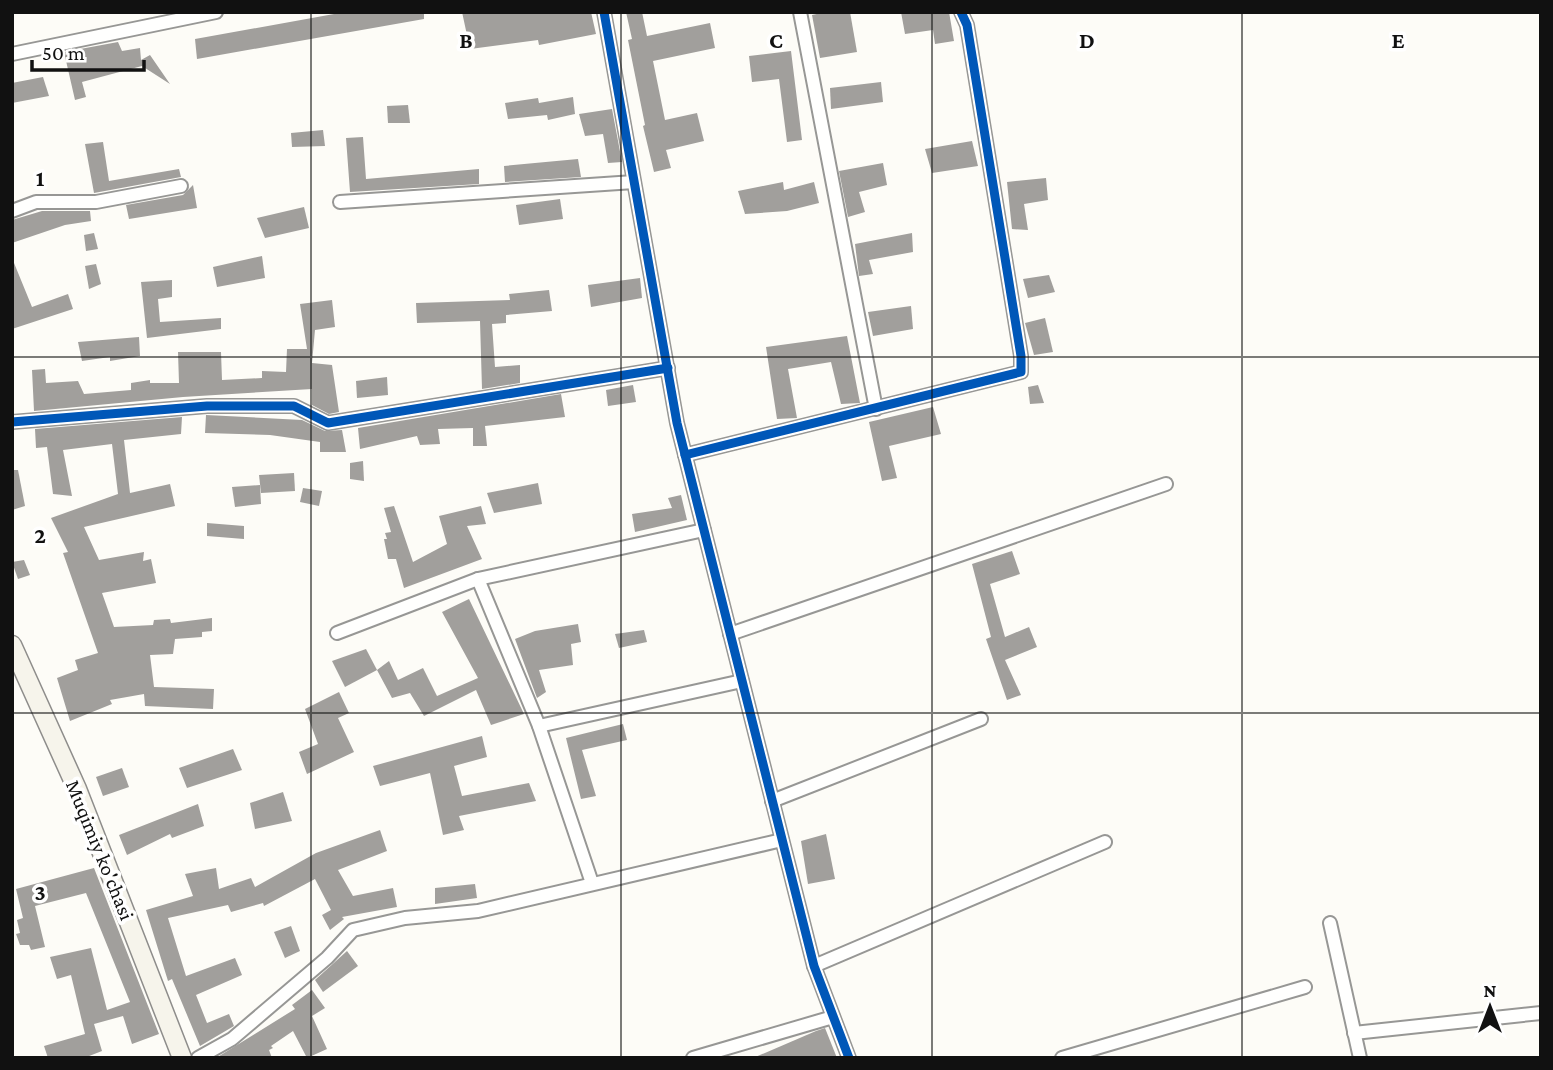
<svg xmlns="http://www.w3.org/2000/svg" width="1553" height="1070" font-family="'Crimson Pro',serif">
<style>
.building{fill:#a19f9c}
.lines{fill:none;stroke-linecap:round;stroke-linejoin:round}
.street-casing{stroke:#979795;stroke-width:16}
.secondary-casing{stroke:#8e8d8b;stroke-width:21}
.street{stroke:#fffffe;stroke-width:12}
.secondary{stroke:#f6f4eb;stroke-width:18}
.cycleway-casing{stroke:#fff;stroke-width:13}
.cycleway{stroke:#0057b8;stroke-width:9}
.grid{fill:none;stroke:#111;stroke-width:2;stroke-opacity:0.55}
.labels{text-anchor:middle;stroke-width:7;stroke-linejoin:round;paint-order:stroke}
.street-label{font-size:21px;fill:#111;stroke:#fff}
.grid-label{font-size:23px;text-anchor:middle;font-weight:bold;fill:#111;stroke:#fff;stroke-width:7;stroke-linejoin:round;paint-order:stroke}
</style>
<rect width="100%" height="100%" fill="#fdfcf7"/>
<g class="building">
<polygon points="345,12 424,12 424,19 197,59 195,39"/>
<polygon points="462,12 591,12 596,34 539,45 538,40 470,49"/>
<polygon points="626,12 642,12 647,36 710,23 715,48 653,61 665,120 697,113 704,141 666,150 671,168 654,172 643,126 645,125 628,40 632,39"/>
<polygon points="826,12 850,12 857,52 820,58 812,15"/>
<polygon points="901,12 949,12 954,41 935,44 933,30 905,34"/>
<polygon points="118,42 122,51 140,48 141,60 150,55 170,84 142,66 82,82 86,97 75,100 64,52"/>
<polygon points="791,51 802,140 787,142 779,79 752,82 749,56"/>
<polygon points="43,77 49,96 12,103 12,83"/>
<polygon points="881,82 883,102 831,109 830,88"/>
<polygon points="573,97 575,114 548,120 547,115 508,119 505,103 538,98 539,103"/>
<polygon points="408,105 410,123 388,123 387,106"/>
<polygon points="612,109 622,162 608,163 603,134 585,136 579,114"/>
<polygon points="323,130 325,146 292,147 291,133"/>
<polygon points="363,137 366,179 479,169 479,184 350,192 346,138"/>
<polygon points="972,141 978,166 932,173 925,149"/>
<polygon points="103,142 109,181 179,169 181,177 94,193 85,144"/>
<polygon points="578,159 581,177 505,182 504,166"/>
<polygon points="883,163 887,185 859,192 865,212 848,217 839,171"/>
<polygon points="1046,178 1048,200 1024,204 1028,230 1012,229 1007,182"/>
<polygon points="783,182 784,190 814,182 819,203 787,211 745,214 738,191"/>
<polygon points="193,185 197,208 129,219 126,205 183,195"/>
<polygon points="560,199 563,219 519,225 516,205"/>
<polygon points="304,207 309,228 265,238 257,218"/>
<polygon points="42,211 90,211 91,221 65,225 12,243 12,220"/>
<polygon points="94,233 98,249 86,251 84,235"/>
<polygon points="912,233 913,252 869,260 873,274 859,276 855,244"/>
<polygon points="262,256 265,278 217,287 213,267"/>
<polygon points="12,258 32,307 68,294 73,309 12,329"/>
<polygon points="96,264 101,284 89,289 85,266"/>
<polygon points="1049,275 1055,292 1028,298 1023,279"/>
<polygon points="640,278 642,298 591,307 588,285"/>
<polygon points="172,280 172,297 158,299 160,322 221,318 221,329 147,338 141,282"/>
<polygon points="549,290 552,311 506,315 506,323 492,324 495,367 520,365 520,383 482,389 480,321 417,323 416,303 510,300 509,294"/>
<polygon points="332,300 335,327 315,330 312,363 332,365 339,412 329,414 312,405 312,389 183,397 34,411 32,370 45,369 46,383 78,381 84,394 131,390 131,383 150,380 150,383 179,383 178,352 221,352 222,380 262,378 262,371 286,372 287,349 307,349 300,304"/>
<polygon points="911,306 913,329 873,336 868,312"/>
<polygon points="1045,318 1053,352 1034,355 1025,323"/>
<polygon points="847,336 860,403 841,404 831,362 788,369 797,418 777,419 766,347"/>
<polygon points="139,337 140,356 110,361 110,357 82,361 78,342"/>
<polygon points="387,377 388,395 357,398 356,381"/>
<polygon points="633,385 636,402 608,406 606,390"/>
<polygon points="1038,385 1044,403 1030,404 1028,387"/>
<polygon points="561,394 565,417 485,426 487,446 473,446 473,428 438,429 440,444 420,445 417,436 360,449 358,428"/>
<polygon points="933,407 941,434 889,446 897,478 882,481 869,422"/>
<polygon points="206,415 302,420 325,431 342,430 346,452 320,452 320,442 270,435 205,433"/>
<polygon points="182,417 181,434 124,440 130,493 170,484 175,506 84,527 99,560 144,552 143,561 151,559 156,583 102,593 114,627 153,625 154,620 170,619 171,623 212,618 212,631 202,632 202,637 175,639 173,654 150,655 154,687 214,689 213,709 145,706 144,694 110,700 112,704 70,721 57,678 78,670 75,660 98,653 63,553 68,552 51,518 118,494 112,444 63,450 72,496 53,494 47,447 36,448 35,429"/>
<polygon points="363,461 364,481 350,479 350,463"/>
<polygon points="12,470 18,470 25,506 12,510"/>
<polygon points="294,473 295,491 261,493 259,475"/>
<polygon points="538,483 542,504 494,513 487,493"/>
<polygon points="260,485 261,504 235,507 232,487"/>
<polygon points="303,488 322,491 319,506 300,502"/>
<polygon points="681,495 687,520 635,532 632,514 672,508 668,498"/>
<polygon points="394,506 413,562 447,544 439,516 481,506 486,524 467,526 482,559 404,588 396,559 388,559 384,539 387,539 385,533 391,532 384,508"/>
<polygon points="207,523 244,526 244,539 207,536"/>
<polygon points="1012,551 1020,574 990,584 1005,637 1029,627 1037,647 1005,660 1021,695 1007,700 986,639 991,637 972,564"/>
<polygon points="24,560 30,575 18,579 12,562"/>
<polygon points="469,599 524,714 491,725 476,690 424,716 410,693 392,698 377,670 389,661 398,680 423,668 437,696 478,678 442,612"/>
<polygon points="578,624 581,642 571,644 573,665 539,670 546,692 537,698 515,639 535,631"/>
<polygon points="644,630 647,642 619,648 615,634"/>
<polygon points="366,649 377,670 345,687 332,661"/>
<polygon points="339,692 349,713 338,718 354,752 307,774 299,752 318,744 305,709"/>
<polygon points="623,724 627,740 582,750 596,796 581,799 566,738"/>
<polygon points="482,736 487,757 454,766 462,796 529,783 536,801 459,816 464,830 443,835 430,773 380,786 373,766"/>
<polygon points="233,749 242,770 187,788 179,768"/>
<polygon points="122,768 129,787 103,796 96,777"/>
<polygon points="283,792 292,821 255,829 250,803"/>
<polygon points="198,804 204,826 172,838 170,834 127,855 119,835"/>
<polygon points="380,830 387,851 338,870 353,896 393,888 397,907 342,917 344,919 330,930 322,915 331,910 315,879 264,906 263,903 231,912 228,905 168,918 186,976 235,958 242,975 196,995 207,1023 229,1014 234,1026 200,1046 172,979 168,981 146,910 193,896 185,874 216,868 219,889 251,878 255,887 316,853"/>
<polygon points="826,834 835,879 808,884 801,841"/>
<polygon points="94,868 159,1034 132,1044 123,1016 94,1024 102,1051 84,1058 48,1058 44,1046 85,1034 71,975 57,979 50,957 91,948 107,1010 130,1002 86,893 35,906 45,947 31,950 29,945 20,945 16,934 20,933 17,920 23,918 16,889"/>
<polygon points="475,884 477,898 435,904 435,888"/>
<polygon points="291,926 300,951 285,958 274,932"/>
<polygon points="347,951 358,966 323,992 315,980"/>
<polygon points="312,990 325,1008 312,1016 327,1049 307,1058 293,1031 271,1046 273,1048 269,1050 272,1058 216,1058 295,1009 292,1005"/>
<polygon points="825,1028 837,1058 753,1058 816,1031"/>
</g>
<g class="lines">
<g class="street-casing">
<g id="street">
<polyline points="604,12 677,423 814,966 849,1058"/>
<polyline points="800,12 876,409"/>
<polyline points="12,54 216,12"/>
<polyline points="340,202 634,182"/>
<polyline points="12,211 36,202 96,202 181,186"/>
<polyline points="12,422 207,406 294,406 328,423 668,368"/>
<polyline points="685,455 1021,372 1021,356 967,25 961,12"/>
<polyline points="478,579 539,726 592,883"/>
<polyline points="337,633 478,579 704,530"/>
<polyline points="730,634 1166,484"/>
<polyline points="539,726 742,681"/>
<polyline points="772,801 981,719"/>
<polyline points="1330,923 1360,1058"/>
<polyline points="814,966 1105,842"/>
<polyline points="1354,1033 1541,1013"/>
<polyline points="198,1058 232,1039 327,958 353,930 405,918 478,911 782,840"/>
<polyline points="693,1058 833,1017"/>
<polyline points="1062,1058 1305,987"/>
</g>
</g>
<g class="secondary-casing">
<polyline id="secondary" points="12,645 77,789 182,1058"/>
</g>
<use href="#street" class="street"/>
<use href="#secondary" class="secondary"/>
<g class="cycleway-casing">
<g id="cycleway">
<polyline points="604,12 677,423 814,966 849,1058"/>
<polyline points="12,422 207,406 294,406 328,423 668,368"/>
<polyline points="685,455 1021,372 1021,356 967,25 961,12"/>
</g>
</g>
<use href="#cycleway" class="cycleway"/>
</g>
<path class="grid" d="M311,12V1058M621,12V1058M932,12V1058M1242,12V1058M12,357H1541M12,713H1541"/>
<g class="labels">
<g class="street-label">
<text transform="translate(100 850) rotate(68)" y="7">Muqimiy ko'chasi</text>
</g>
</g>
<g class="grid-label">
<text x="466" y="48">B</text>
<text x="776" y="48">C</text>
<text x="1087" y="48">D</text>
<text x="1398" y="48">E</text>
<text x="40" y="186">1</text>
<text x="40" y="543">2</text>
<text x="40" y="900">3</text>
</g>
<rect width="1553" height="1070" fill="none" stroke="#111111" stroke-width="28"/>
<g transform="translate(1490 1007)" stroke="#ffffff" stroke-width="5" paint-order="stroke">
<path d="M0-5L12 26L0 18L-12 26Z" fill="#111111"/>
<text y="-10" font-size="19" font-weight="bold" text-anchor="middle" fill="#111111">N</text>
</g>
<path d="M32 60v10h112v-10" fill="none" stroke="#111111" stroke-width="3.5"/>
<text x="42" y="60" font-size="21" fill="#111111" stroke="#ffffff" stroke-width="5" paint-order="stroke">50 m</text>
</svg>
